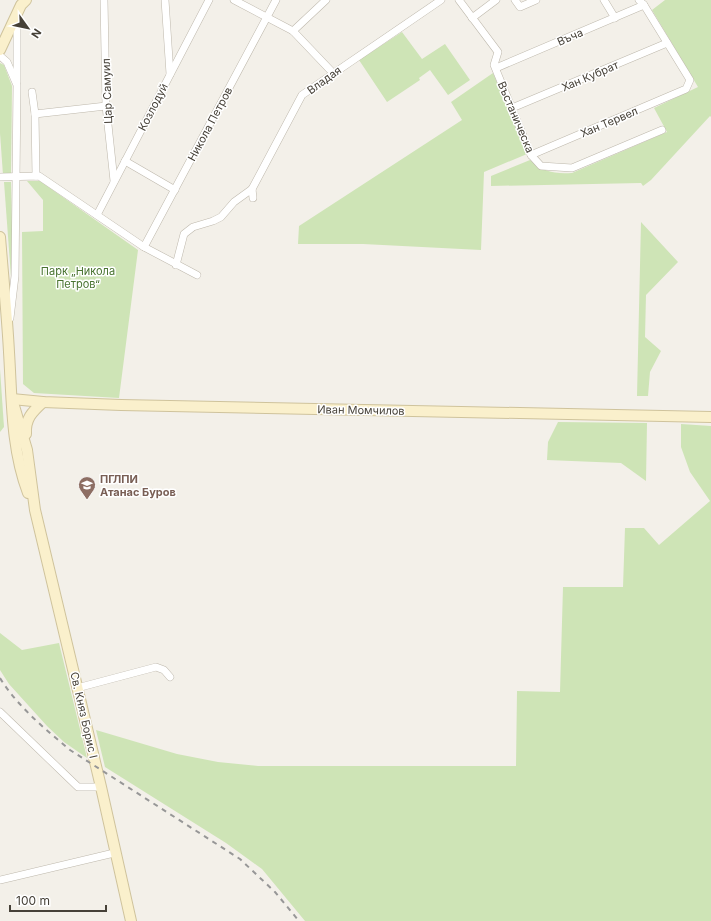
<svg xmlns="http://www.w3.org/2000/svg" width="711" height="921" font-family="Inter,sans-serif">
<style>
.green{fill:#cee4b6}
.lines{fill:none;stroke-linecap:round;stroke-linejoin:round}
.street-casing{stroke:#beb8ac;stroke-width:8}
.secondary-casing{stroke:#cfc39c;stroke-width:12}
.street{stroke:#fff;stroke-width:7}
.secondary{stroke:#faf0cc;stroke-width:10}
.rail{stroke:#979797;stroke-width:2;stroke-dasharray:5 5;stroke-linecap:butt}
.labels{text-anchor:middle;stroke-width:3;stroke-linejoin:round;paint-order:stroke}
.street-label{font-size:11px;fill:#464138;stroke:#fff}
.park-label{font-size:11px;fill:#487330;stroke:#fff}
.education-label{font-size:11px;font-weight:bold;fill:#785e54;stroke:#fff;text-anchor:start}
</style>
<rect width="100%" height="100%" fill="#f3f0e9"/>
<g class="green">
<path d="M665,0H711V117L710,116L651,180L643,186L641,183L491,186V176L530,160C545,172 553,174 572,173L667,132L654,108L698,87L652,10Z"/>
<polygon points="402,32 422,59 445,44 470,80 448,95 430,70 419,78 420,80 387,102 359,60"/>
<polygon points="0,63 4,65 12,86 11,175 3,175 0,133"/>
<polygon points="493,73 527,154 484,172 481,250 363,244 298,244 299,226 462,120 451,102"/>
<polygon points="27,181 40,181 138,250 119,398 34,393 23,384 22,232 43,231 43,200"/>
<polygon points="4,182 11,182 13,276 11,277"/>
<polygon points="641,222 678,262 646,295 645,337 661,351 650,372 648,396 637,396"/>
<polygon points="0,369 4,427 0,432"/>
<polygon points="558,422 647,423 646,481 621,463 547,460 548,442"/>
<polygon points="681,424 711,426 711,921 305,921 262,869 226,843 105,767 96,730 177,754 218,762 258,766 516,766 517,691 560,692 563,587 623,587 625,528 644,528 659,545 710,501 690,472 681,447"/>
<polygon points="0,633 22,650 59,643 87,758 64,742 47,726 9,684 0,670"/>
</g>
<g class="lines">
<g class="street-casing">
<g id="street">
<polyline points="104,0 106,106 114,181"/>
<polyline points="165,0 170,74"/>
<polyline points="234,0 293,31 333,73"/>
<polyline points="459,0 498,52 494,65 531,155 541,166 572,168 662,130"/>
<polyline points="515,0 520,7 536,0"/>
<polyline points="604,0 615,18"/>
<polyline points="17,16 17,82"/>
<polyline points="472,18 496,0"/>
<polyline points="293,31 326,0"/>
<polyline points="0,56 7,62 17,85 15,276 10,318"/>
<polyline points="496,68 644,5"/>
<polyline points="32,92 35,114 36,176"/>
<polyline points="512,108 667,43"/>
<polyline points="35,114 106,106"/>
<polyline points="531,155 686,89 690,80 644,5 639,0"/>
<polyline points="125,161 175,190"/>
<polyline points="0,177 39,176 144,247 197,275"/>
<polyline points="253,198 252,189 302,95 441,0"/>
<polyline points="97,215 209,0"/>
<polyline points="144,247 276,0"/>
<polyline points="176,265 184,234 193,227 213,221 221,217 234,202 252,189"/>
<polyline points="77,688 156,667 164,670 170,677"/>
<polyline points="0,712 78,787 101,787"/>
<polyline points="0,880 114,853"/>
</g>
</g>
<g class="secondary-casing">
<g id="secondary">
<polyline points="0,50 21,5 26,0"/>
<path d="M0,237C3,275 7,314 9,352C12,400 11,448 28,493"/>
<polyline points="12,399 43,402 121,405 711,417"/>
<polyline points="12,399 27,450 35,510 101,787 131,921"/>
<path d="M26,434C25,419 32,412 43,402"/>
</g>
</g>
<use href="#street" class="street"/>
<use href="#secondary" class="secondary"/>
<path class="rail" d="M0,678C17,706 45,729 70,750L240,859L275,892L299,921"/>
</g>
<defs>
<g id="school-pin" transform="scale(0.9)"><path d="M0 17L-7.5 6A9.5 9.5 0 1 1 7.5 6Z" fill="#8d6e63" stroke="#fff"/><path d="M0-5L7-2L0 1L-7-2ZM-4 1L0 2.5L4 1V4Q0 6-4 4Z" fill="#fff"/></g>
</defs>
<g fill-rule="evenodd">
<use href="#school-pin" x="87" y="485"/>
</g>
<g class="labels">
<g class="street-label">
<text transform="translate(570 37) rotate(-23)" y="4">Въча</text>
<text transform="translate(590 76) rotate(-23)" y="4">Хан Кубрат</text>
<text transform="translate(324 80) rotate(-36)" y="4">Владая</text>
<text transform="translate(107 91) rotate(-92)" y="4">Цар Самуил</text>
<text transform="translate(153 107) rotate(-63)" y="4">Козлодуй</text>
<text transform="translate(516 117) rotate(67)" y="4">Въстаническа</text>
<text transform="translate(609 122) rotate(-23)" y="4">Хан Тервел</text>
<text transform="translate(210 124) rotate(-62)" y="4">Никола Петров</text>
<text transform="translate(361 410) rotate(1)" y="4">Иван Момчилов</text>
<text transform="translate(84 715) rotate(77)" y="4">Св. Княз Борис I</text>
</g>
<g class="park-label">
<text x="78" y="275">Парк „Никола<tspan x="78" dy="13">Петров“</tspan></text>
</g>
<g class="education-label">
<text x="100" y="483">ПГЛПИ<tspan x="100" dy="13">Атанас Буров</tspan></text>
</g>
</g>
<g transform="translate(28 28) rotate(123)" stroke="#ffffff" stroke-width="3" paint-order="stroke">
<path d="M0-3L7 15L0 10L-7 15Z" fill="#464138"/>
<text y="-6" font-size="11" font-weight="bold" text-anchor="middle" fill="#464138">N</text>
</g>
<path d="M10 905v6h96v-6" fill="none" stroke="#464138" stroke-width="2"/>
<text x="16" y="905" font-size="12" fill="#464138" stroke="#ffffff" stroke-width="3" paint-order="stroke">100 m</text>
</svg>
